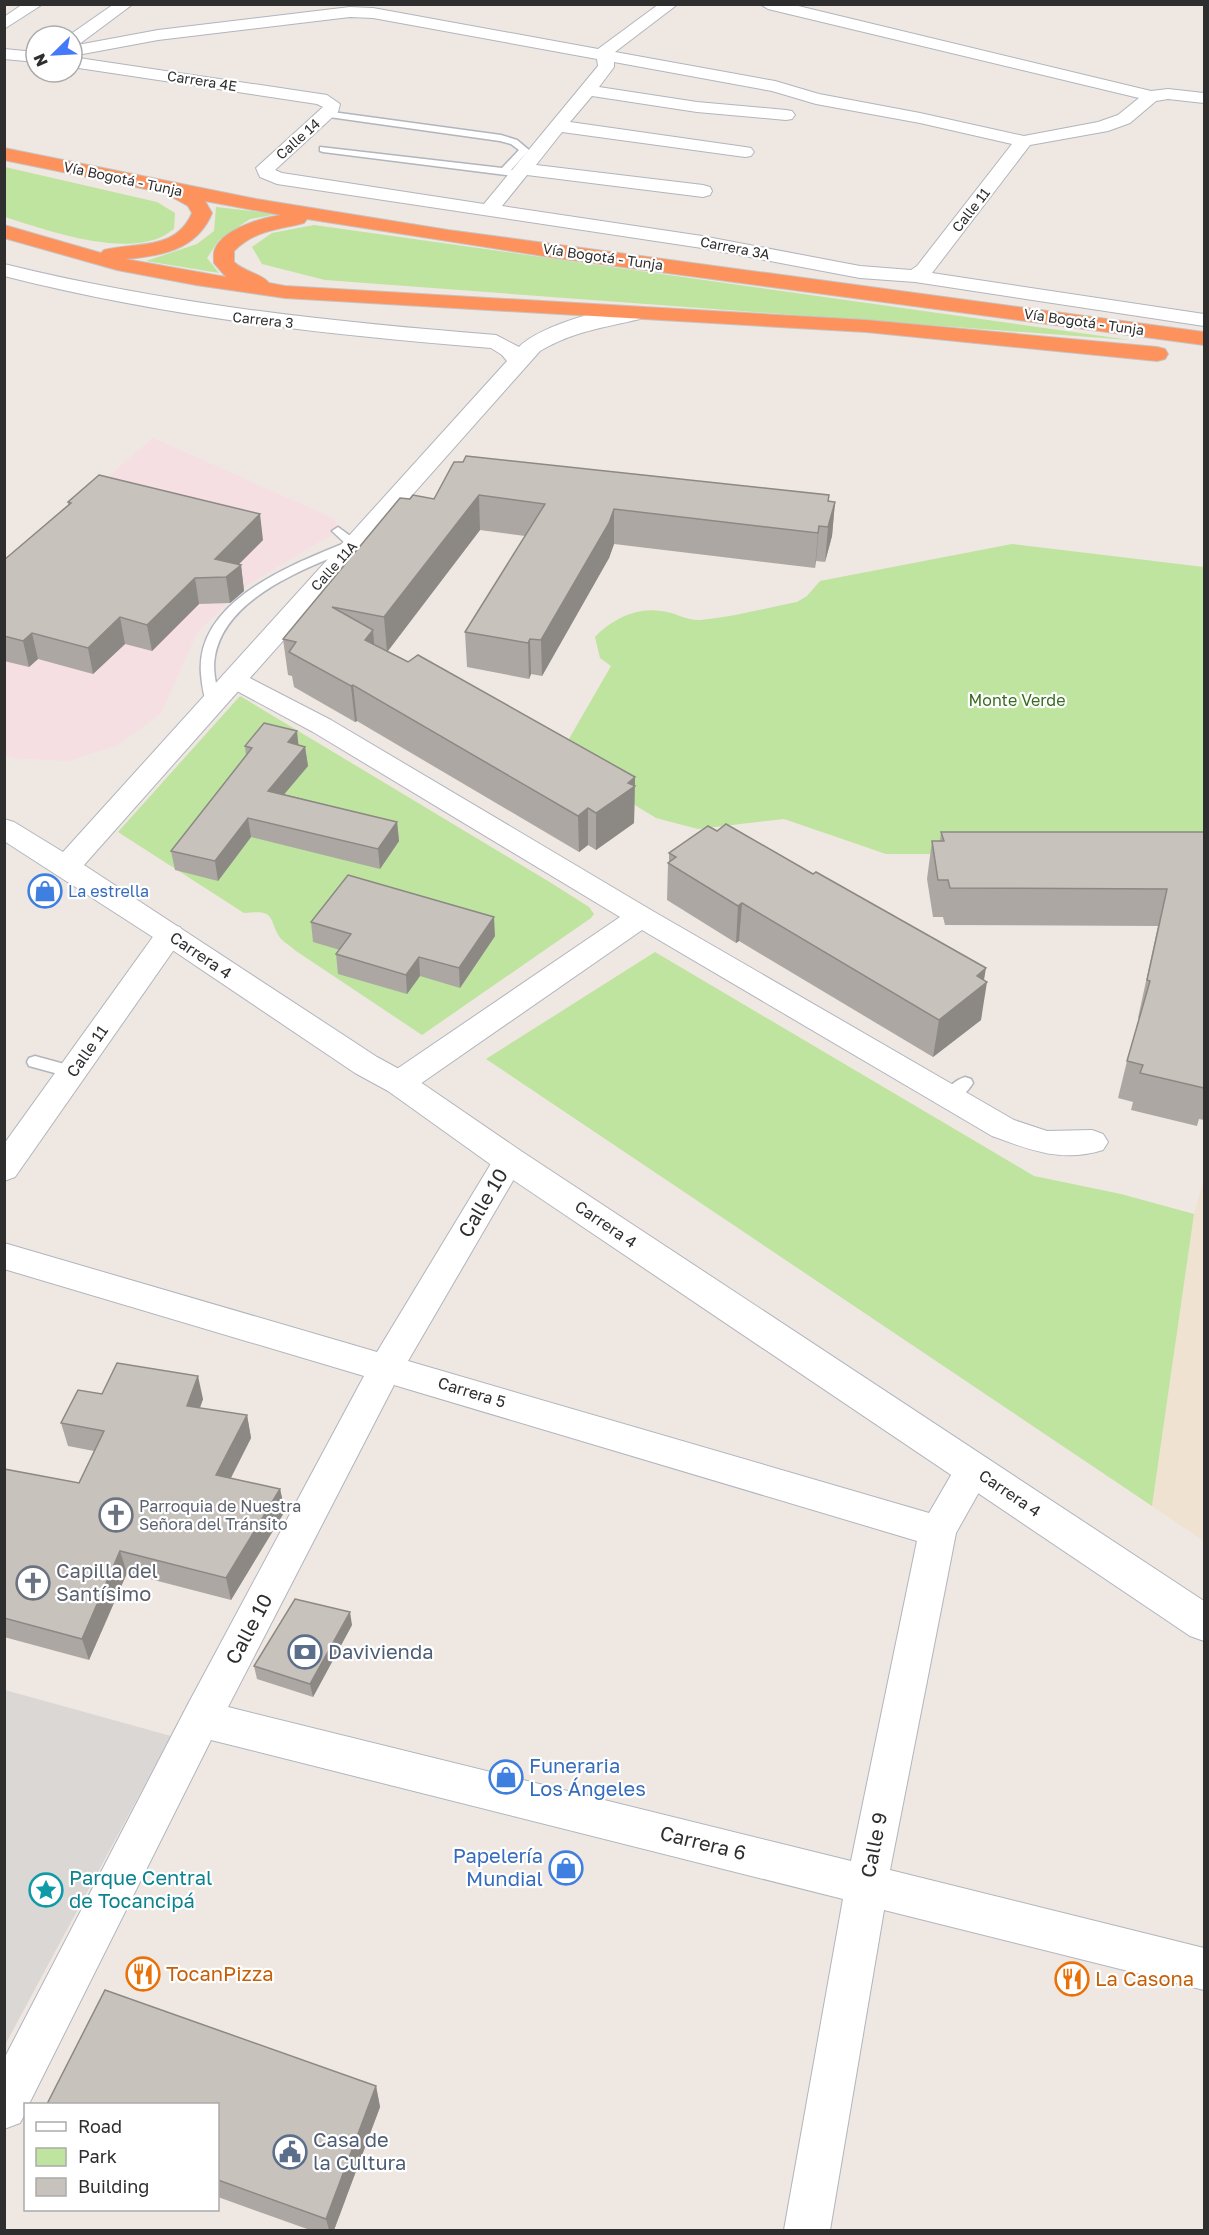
<svg xmlns="http://www.w3.org/2000/svg" width="1209" height="2235" font-family="'Golos Text',sans-serif">
<style>
.education{fill:#f0e2d1}
.medical{fill:#f5dfe2}
.green{fill:#bee49f}
.plaza{fill:#dbd7d4}
.lines{fill:none;stroke-linecap:round;stroke-linejoin:round}
.lane-casing{stroke:#b1b5be;stroke-width:3}
.street-casing{stroke:#b1b5be;stroke-width:2}
.secondary-casing{stroke:#b1b5be;stroke-width:2}
.highway-casing{stroke:#c4c4c4;stroke-width:2}
.lane{fill:#fff;fill-rule:evenodd}
.street{fill:#fff;fill-rule:evenodd}
.secondary{fill:#fff;fill-rule:evenodd}
.highway{fill:#fe925d;fill-rule:evenodd}
.wall{fill:#aca7a2}
.shaded-wall{fill:#8c8884}
.building{fill:#c8c2bc;stroke:#8c8884;stroke-width:1.5}
.labels{text-anchor:middle;stroke-width:4.5;stroke-linejoin:round;paint-order:stroke}
.far-street-label{font-size:14px;fill:#2e2e2e;stroke:#fff}
.park-label{font-size:16px;fill:#356d1c;stroke:#fff}
.shop-label{font-size:16px;fill:#366cbe;stroke:#fff;text-anchor:start}
.street-label{font-size:16px;fill:#2e2e2e;stroke:#fff}
.worship-label{font-size:16px;fill:#5b616d;stroke:#fff;text-anchor:start}
.near-street-label{font-size:20px;fill:#2e2e2e;stroke:#fff}
.near-worship-label{font-size:20px;fill:#5b616d;stroke:#fff;text-anchor:start}
.near-service-label{font-size:20px;fill:#4e5e75;stroke:#fff;text-anchor:start}
.near-shop-label{font-size:20px;fill:#366cbe;stroke:#fff;text-anchor:start}
.near-culture-label{font-size:20px;fill:#0d838f;stroke:#fff;text-anchor:start}
.near-food-label{font-size:20px;fill:#c56008;stroke:#fff;text-anchor:start}
</style>
<rect width="100%" height="100%" fill="#efe7e1"/>
<polygon class="education" points="1204,1179 1204,1541 1152,1506 1194,1214"/>
<polygon class="medical" points="153,438 335,519 338,531 239,590 197,633 161,713 118,745 68,761 12,758 5,754 4,566"/>
<g class="green">
<path d="M5,167L157,202L175,213L174,229C169,232 164,236 159,238C116,255 46,230 5,217Z"/>
<polygon points="216,207 278,214 250,219 219,240 207,258 219,273 146,261 197,244 214,231"/>
<polygon points="314,225 1130,340 325,280 262,264 252,247 272,233"/>
<path d="M1012,544L1204,567V854H886L784,819L698,829L656,818L558,758L611,666L600,658L595,637C611,620 636,607 661,611C675,612 686,621 701,620C733,617 766,608 797,602L807,596L820,581Z"/>
<path d="M240,696L548,881L589,907L594,914L591,918L422,1035L296,951C292,947 285,943 281,939C267,919 278,909 244,913L118,832Z"/>
<polygon points="655,952 1034,1176 1121,1194 1194,1214 1152,1506 486,1059"/>
</g>
<polygon class="plaza" points="5,1690 171,1736 5,2045 4,1690"/>
<g class="lines">
<g class="lane-casing">
<g id="lane">
<polygon points="325,111 501,135 517,140 529,150 511,170 520,173 515,176 323,152 320,151 320,147 502,168 519,150 511,144 500,141 322,116 320,114"/>
<path d="M338,527L357,541L359,544L357,547C307,568 226,596 215,656C212,671 217,687 220,702L218,705H208C203,696 202,684 201,674C195,601 291,565 345,543L332,531Z"/>
<polygon points="35,1056 79,1068 81,1072 79,1076 73,1078 29,1066 27,1062 29,1058"/>
<path d="M965,1077L971,1079L973,1083C967,1093 955,1104 943,1100L941,1096C946,1088 956,1080 965,1077Z"/>
</g>
</g>
<g class="street-casing">
<g id="street">
<polygon points="23,4 43,4 4,29 4,17"/>
<polygon points="114,4 133,4 78,45 72,46 72,36 68,36"/>
<path d="M659,4H678L615,52L775,81L819,94L920,113L1024,136L1098,122L1118,115L1139,98L768,9L760,4H790L1151,91L1168,89L1204,93V103L1168,99L1156,101L1130,123L1108,131L1030,145L932,273L1204,314V326L915,282L860,278L702,248L277,184L260,177L256,168L323,107L317,104L72,67V57L327,95L340,104L338,112L275,170L282,173L484,204L598,66L597,59L373,18L350,17L158,40L72,56V46L158,30L350,7L373,8L598,49ZM614,62L772,91L816,104L920,123L1012,144L917,266L911,270L860,266L702,236L502,206L527,175L703,197L710,195L712,191L710,187L703,185L536,165L562,132L745,157L751,156L754,152L751,148L745,147L570,122L592,96L697,112L786,120L792,119L795,115L792,111L786,110L697,102L599,87L614,67Z"/>
<polygon points="4,49 36,52 36,62 4,59"/>
<path d="M233,671L242,674L331,720L651,910L1014,1120L1047,1131L1092,1130L1103,1134L1108,1142L1103,1150C1062,1163 1030,1150 992,1136L642,930L410,1091L399,1094L388,1091L383,1083L388,1075L620,917L313,732L224,684L220,679L224,674Z"/>
<polygon points="170,924 180,927 184,934 180,941 15,1177 4,1181 4,1144 160,927"/>
<path d="M509,1148L520,1152L525,1160L408,1361L929,1513L961,1458L974,1454L987,1458L992,1469L956,1533L890,1870L1204,1948V1990L884,1910L830,2230H784L843,1899L211,1740L29,2104H26V2112L20,2123L4,2129V2059L187,1706L364,1376L4,1269V1243L377,1352L498,1152ZM394,1385L917,1541L851,1861L228,1707Z"/>
</g>
</g>
<g class="secondary-casing">
<path id="secondary" d="M4,264C166,304 330,322 496,335L519,347C537,327 614,303 640,309L643,314L640,319C603,328 574,331 540,351L84,865L377,1057L410,1075L521,1151L1204,1601V1641L1190,1636L497,1169L388,1091L355,1073L159,941L4,841V819L14,822L63,852L507,361L502,355L491,348C327,335 165,317 4,276Z"/>
</g>
<g class="highway-casing">
<path id="highway" d="M4,148L256,199L448,230L1204,332V345L556,258L307,219L304,223C277,230 255,230 234,251V262C245,272 262,274 269,283L285,286L866,320L1157,347L1165,349L1168,354L1165,359L1157,361L866,332L285,298L196,285L117,270L4,238V225L101,253L104,250C136,242 176,251 192,213L188,206L165,193L4,160ZM205,201L281,215C261,218 223,229 215,249C213,253 214,259 214,263L226,277L125,259C161,256 197,250 212,213Z"/>
</g>
<use href="#lane" class="lane"/>
<use href="#street" class="street"/>
<use href="#secondary" class="secondary"/>
<use href="#highway" class="highway"/>
</g>
<g class="wall">
<polygon points="454,462 829,495 828,501 835,502 832,536 825,562 816,561 815,568 614,544 609,558 542,676 531,674 529,679 467,667 465,632 525,536 480,530 388,651 635,777 634,823 596,850 588,845 579,852 357,721 355,722 294,687 292,676 288,675 283,639 410,499 434,499"/>
<polygon points="68,502 263,540 238,565 241,565 244,591 230,603 199,604 152,651 125,644 93,674 38,659 29,667 4,661 4,560 68,505"/>
<polygon points="299,745 305,747 308,766 284,794 397,822 399,841 380,869 251,837 218,881 175,870 171,851 246,756 245,746"/>
<polygon points="941,832 1204,832 1204,1120 1199,1119 1197,1126 1131,1110 1133,1102 1118,1098 1127,1061 1139,1018 1138,1018 1158,926 945,925 943,917 933,917 927,879 932,841 940,841"/>
<polygon points="669,853 984,980 981,1020 933,1057 739,941 736,943 667,900 668,863 669,862"/>
<polygon points="311,922 495,936 460,988 420,976 407,994 338,974 336,954 340,950 313,942"/>
<polygon points="102,1394 203,1399 200,1408 247,1415 251,1438 231,1478 280,1489 285,1511 231,1600 127,1573 89,1660 4,1637 4,1469 79,1483 94,1451 68,1446 61,1423"/>
<polygon points="352,1625 313,1697 257,1679 254,1666"/>
<polygon points="376,2086 380,2107 334,2230 310,2230 218,2197 218,2104"/>
</g>
<g class="shaded-wall">
<polygon points="479,495 480,530 387,652 384,617"/>
<polygon points="835,502 832,536 825,562 828,527"/>
<polygon points="614,509 614,544 609,558 542,676 541,640"/>
<polygon points="260,514 263,540 226,577 215,559"/>
<polygon points="819,526 816,561 815,568 818,533"/>
<polygon points="241,565 244,591 230,603 226,577"/>
<polygon points="195,578 199,604 152,651 147,625"/>
<polygon points="120,617 125,644 93,674 88,648"/>
<polygon points="373,630 376,666 365,640"/>
<polygon points="32,633 38,659 29,667 23,641"/>
<polygon points="530,639 531,674 529,679 528,643"/>
<polygon points="353,685 357,721 355,722 351,686"/>
<polygon points="297,731 299,750 288,742"/>
<polygon points="305,747 308,766 271,810 268,791"/>
<polygon points="635,777 634,823 596,850 596,813"/>
<polygon points="588,808 588,845 579,852 578,816"/>
<polygon points="248,818 251,837 218,881 215,861"/>
<polygon points="397,822 399,841 380,869 378,849"/>
<polygon points="742,903 739,941 736,943 738,906"/>
<polygon points="494,917 495,936 460,988 459,968"/>
<polygon points="419,957 420,976 407,994 406,975"/>
<polygon points="986,968 983,986 987,982 981,1020 933,1057 939,1020 977,976"/>
<polygon points="198,1376 203,1399 192,1429 187,1406"/>
<polygon points="247,1415 251,1438 221,1497 216,1475"/>
<polygon points="280,1489 285,1511 231,1600 226,1578"/>
<polygon points="120,1551 127,1573 89,1660 82,1639"/>
<polygon points="350,1612 352,1625 313,1697 310,1684"/>
<polygon points="376,2086 380,2107 334,2230 329,2230 326,2219"/>
</g>
<g class="building">
<polygon points="466,456 829,495 828,501 835,502 828,527 819,526 818,533 614,509 609,523 541,640 530,639 528,643 465,632 545,504 479,495 384,617 332,607 373,630 365,640 408,662 418,655 635,777 628,783 635,786 596,813 588,808 578,816 353,685 351,686 289,652 296,642 283,639 400,498 410,499 413,495 434,499 454,462 463,462"/>
<polygon points="99,475 260,514 215,559 241,565 226,577 195,578 147,625 120,617 88,648 32,633 23,641 4,636 4,560 71,503 68,502"/>
<polygon points="264,723 297,731 288,742 305,747 268,791 397,822 378,849 248,818 215,861 171,851 252,748 245,746"/>
<polygon points="726,824 813,874 816,872 986,968 977,976 987,982 939,1020 742,903 738,906 668,863 676,857 669,853 708,826 717,831"/>
<polygon points="941,832 1204,832 1204,1088 1140,1073 1143,1065 1127,1061 1150,981 1147,980 1167,889 950,888 948,880 938,880 932,841 944,841"/>
<polygon points="348,875 494,917 459,968 419,957 406,975 336,954 351,934 311,922"/>
<polygon points="117,1363 198,1376 187,1406 247,1415 216,1475 280,1489 226,1578 120,1551 82,1639 4,1618 4,1469 79,1483 104,1431 61,1423 78,1390 102,1394"/>
<polygon points="295,1599 350,1612 310,1684 254,1666"/>
<polygon points="105,1990 376,2086 326,2219 218,2180 218,2104 47,2104"/>
</g>
<defs>
<g id="shop-ring" transform="scale(1.725)"><circle r="9.5" fill="#fff" stroke="#3f7fe0" stroke-width="1.5"/><path d="M-5-2.5h2.3a2.7 3.5 0 0 1 5.4 0H5L5.5 6h-11ZM-1.5-2.5h3a1.5 2.3 0 0 0-3 0Z" fill="#3f7fe0"/></g>
<g id="church-ring" transform="scale(1.725)"><circle r="9.5" fill="#fff" stroke="#6b7280" stroke-width="1.5"/><path d="M-1.2-6h2.4v3.5h3.3v2.4h-3.3V6h-2.4V-.1h-3.3v-2.4h3.3Z" fill="#6b7280"/></g>
<g id="bank-ring" transform="scale(1.725)"><circle r="9.5" fill="#fff" stroke="#5c6f8a" stroke-width="1.5"/><path d="M-6-4H6V4H-6ZM0-2.3a2.3 2.3 0 1 0 0 4.6a2.3 2.3 0 1 0 0-4.6Z" fill="#5c6f8a"/></g>
<g id="sight-ring" transform="scale(1.725)"><circle r="9.5" fill="#fff" stroke="#0f9aa8" stroke-width="1.5"/><path d="M0-6L1.8-2.2L6-1.7L2.9 1.2L3.7 5.4L0 3.3L-3.7 5.4L-2.9 1.2L-6-1.7L-1.8-2.2Z" fill="#0f9aa8"/></g>
<g id="restaurant-ring" transform="scale(1.725)"><circle r="9.5" fill="#fff" stroke="#e8710a" stroke-width="1.5"/><path d="M-5-6h1v4h1v-4h1v4h1v-4h1v5L-1.5 .5V6h-2V.5L-5-1ZM5-6V6H3V1.5H1.5Q1.5-4 5-6Z" fill="#e8710a"/></g>
<g id="civic-ring" transform="scale(1.725)"><circle r="9.5" fill="#fff" stroke="#5c6f8a" stroke-width="1.5"/><path d="M-.6-6.5H3V-4.5H.6V-3L4-1V1h2V6H-6V1h2V-1L-.6-3ZM-1.2 2.5V6h2.4V2.5Z" fill="#5c6f8a"/></g>
</defs>
<g fill-rule="evenodd">
<use href="#shop-ring" x="45" y="891"/>
<use href="#church-ring" x="116" y="1515"/>
<use href="#church-ring" x="33" y="1583"/>
<use href="#bank-ring" x="305" y="1652"/>
<use href="#shop-ring" x="506" y="1777"/>
<use href="#shop-ring" x="566" y="1868"/>
<use href="#sight-ring" x="46" y="1890"/>
<use href="#restaurant-ring" x="143" y="1974"/>
<use href="#restaurant-ring" x="1072" y="1979"/>
<use href="#civic-ring" x="290" y="2152"/>
</g>
<g class="labels">
<g class="far-street-label">
<text transform="translate(202 81) rotate(9)" y="5">Carrera 4E</text>
<text transform="translate(298 139) rotate(-42)" y="5">Calle 14</text>
<text transform="translate(123 179) rotate(12)" y="5">Vía Bogotá - Tunja</text>
<text transform="translate(971 210) rotate(-52)" y="5">Calle 11</text>
<text transform="translate(735 248) rotate(11)" y="5">Carrera 3A</text>
<text transform="translate(603 257) rotate(8)" y="5">Vía Bogotá - Tunja</text>
<text transform="translate(263 320) rotate(6)" y="5">Carrera 3</text>
<text transform="translate(1084 322) rotate(8)" y="5">Vía Bogotá - Tunja</text>
<text transform="translate(334 566) rotate(-48)" y="5">Calle 11A</text>
</g>
<g class="park-label">
<text x="1017" y="706">Monte Verde</text>
</g>
<g class="shop-label">
<text x="68" y="897">La estrella</text>
</g>
<g class="street-label">
<text transform="translate(201 955) rotate(34)" y="6">Carrera 4</text>
<text transform="translate(87 1051) rotate(-55)" y="6">Calle 11</text>
<text transform="translate(606 1224) rotate(34)" y="6">Carrera 4</text>
<text transform="translate(472 1392) rotate(17)" y="6">Carrera 5</text>
<text transform="translate(1010 1493) rotate(34)" y="6">Carrera 4</text>
</g>
<g class="worship-label">
<text x="139" y="1512">Parroquia de Nuestra<tspan x="139" dy="18">Señora del Tránsito</tspan></text>
</g>
<g class="near-street-label">
<text transform="translate(483 1203) rotate(-59)" y="7">Calle 10</text>
<text transform="translate(249 1629) rotate(-62)" y="7">Calle 10</text>
<text transform="translate(703 1843) rotate(14)" y="7">Carrera 6</text>
<text transform="translate(874 1845) rotate(-79)" y="7">Calle 9</text>
</g>
<g class="near-worship-label">
<text x="56" y="1578">Capilla del<tspan x="56" dy="23">Santísimo</tspan></text>
</g>
<g class="near-service-label">
<text x="328" y="1659">Davivienda</text>
<text x="313" y="2147">Casa de<tspan x="313" dy="23">la Cultura</tspan></text>
</g>
<g class="near-shop-label">
<text x="529" y="1773">Funeraria<tspan x="529" dy="23">Los Ángeles</tspan></text>
<text x="543" y="1863" text-anchor="end">Papelería<tspan x="543" dy="23">Mundial</tspan></text>
</g>
<g class="near-culture-label">
<text x="69" y="1885">Parque Central<tspan x="69" dy="23">de Tocancipá</tspan></text>
</g>
<g class="near-food-label">
<text x="166" y="1981">TocanPizza</text>
<text x="1095" y="1986">La Casona</text>
</g>
</g>
<rect width="1209" height="2235" fill="none" stroke="#2e2e2e" stroke-width="12"/>
<rect x="24" y="2103" width="195" height="108" fill="#ffffff" stroke="#ababab" stroke-width="1.5"/>
<rect x="36" y="2122" width="30" height="9" fill="#ffffff" stroke="#ababab" stroke-width="1.5"/>
<text x="78" y="2133" font-size="18" fill="#2e2e2e">Road</text>
<rect x="36" y="2148" width="30" height="18" fill="#bee49f" stroke="#ababab" stroke-width="1.5"/>
<text x="78" y="2163" font-size="18" fill="#2e2e2e">Park</text>
<rect x="36" y="2178" width="30" height="18" fill="#c8c2bc" stroke="#ababab" stroke-width="1.5"/>
<text x="78" y="2193" font-size="18" fill="#2e2e2e">Building</text>
<g transform="translate(54 54) rotate(246)"><circle r="28" fill="#ffffff" stroke="#ababab" stroke-width="1.5"/>
<path d="M0-4.5L10 22L0 15L-10 22Z" fill="#4479f9"/>
<text y="-9" font-size="16" font-weight="bold" text-anchor="middle" fill="#2e2e2e">N</text>
</g>
</svg>
